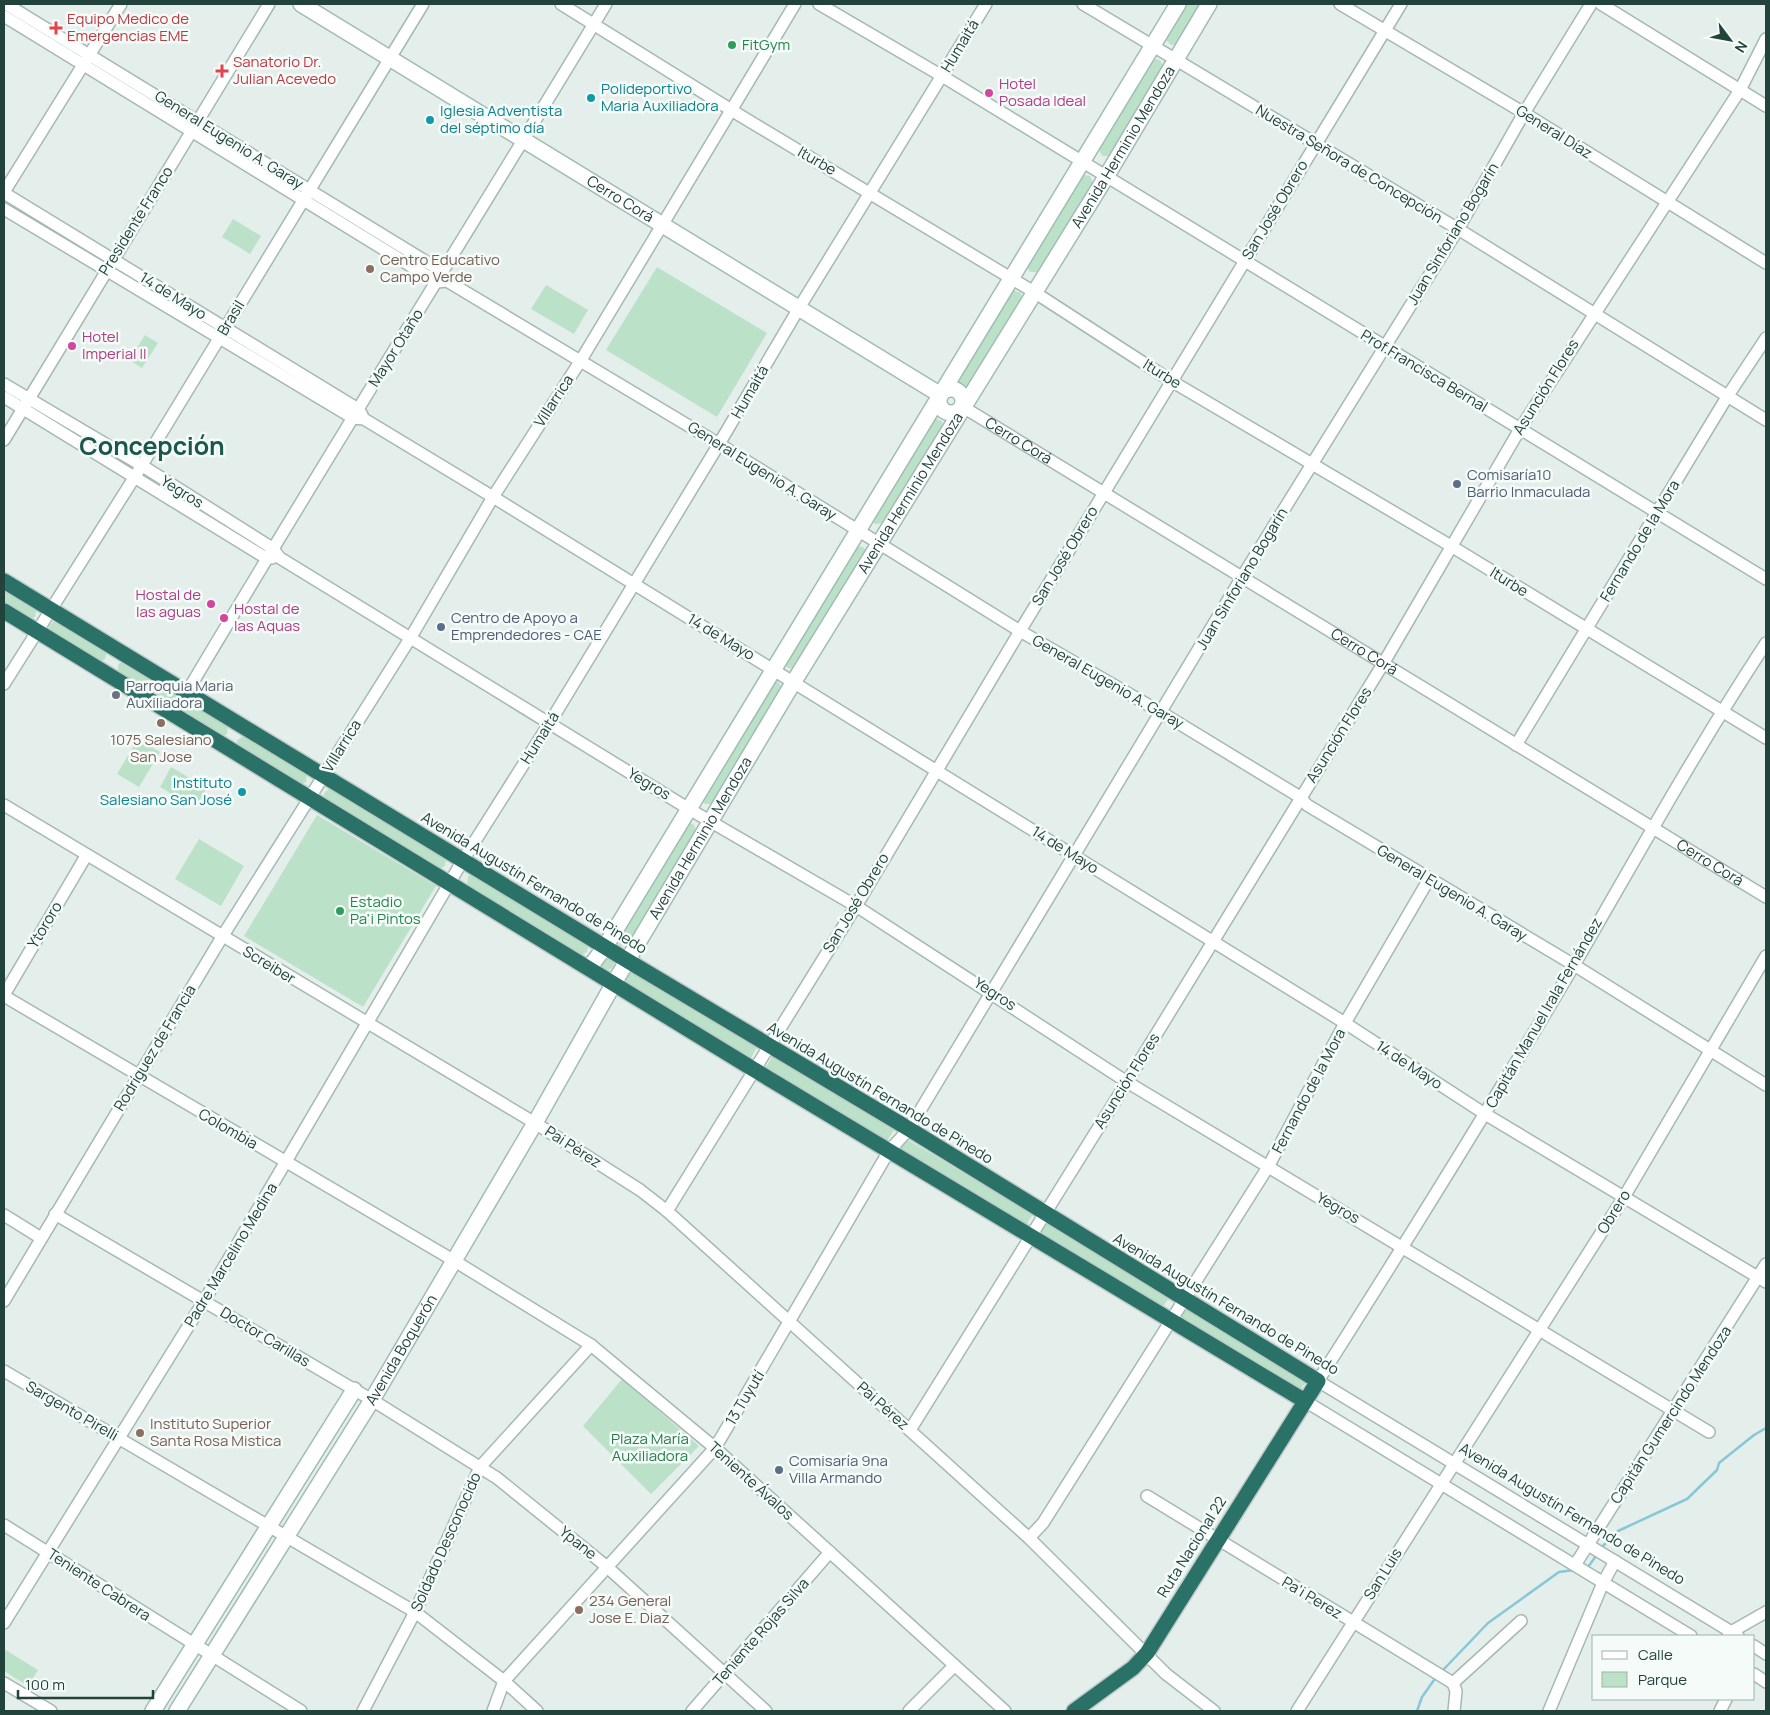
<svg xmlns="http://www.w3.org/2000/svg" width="1770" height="1715" font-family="Manrope,sans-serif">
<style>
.green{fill:#bbe2c8}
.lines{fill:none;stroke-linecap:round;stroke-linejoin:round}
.stream{stroke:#88c6d8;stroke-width:2.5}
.street-casing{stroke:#a6b8b3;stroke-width:14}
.secondary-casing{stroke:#a1bcb4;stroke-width:18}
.highway-casing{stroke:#c1cac8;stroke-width:18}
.street{stroke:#fff;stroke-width:11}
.secondary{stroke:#fff;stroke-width:15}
.highway{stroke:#2a7268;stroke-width:15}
.health-dot{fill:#e0444e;stroke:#f5fbf8;stroke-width:2}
.leisure-dot{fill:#2e9e5b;stroke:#f5fbf8;stroke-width:2}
.hotel-dot{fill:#d1479c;stroke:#f5fbf8;stroke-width:2}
.culture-dot{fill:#0f9aa8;stroke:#f5fbf8;stroke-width:2}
.education-dot{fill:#8d6e63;stroke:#f5fbf8;stroke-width:2}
.service-dot{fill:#5c6f8a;stroke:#f5fbf8;stroke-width:2}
.worship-dot{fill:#6b7280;stroke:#f5fbf8;stroke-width:2}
.labels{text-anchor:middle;stroke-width:5;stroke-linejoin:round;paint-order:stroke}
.health-label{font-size:15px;fill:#be3a42;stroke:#f5fbf8;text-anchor:start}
.leisure-label{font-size:15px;fill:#27864d;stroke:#f5fbf8;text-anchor:start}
.street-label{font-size:15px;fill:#21433c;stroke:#f5fbf8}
.hotel-label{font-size:15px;fill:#b23c85;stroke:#f5fbf8;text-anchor:start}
.culture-label{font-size:15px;fill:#0d838f;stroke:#f5fbf8;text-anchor:start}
.education-label{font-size:15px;fill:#785e54;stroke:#f5fbf8;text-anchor:start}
.service-label{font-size:15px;fill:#4e5e75;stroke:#f5fbf8;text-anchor:start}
.worship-label{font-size:15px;fill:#5b616d;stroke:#f5fbf8;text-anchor:start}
.park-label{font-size:15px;fill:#277d4e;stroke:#f5fbf8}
.town-label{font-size:25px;font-weight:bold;fill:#1b574c;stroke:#f5fbf8}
</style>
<rect width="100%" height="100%" fill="#e4efeb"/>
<g class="green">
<polygon points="1184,4 1202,4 1177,44 1171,45 1165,39"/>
<polygon points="1154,59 1160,60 1164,68 1110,156 1102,156 1098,148"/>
<polygon points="1084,175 1090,176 1094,185 1039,272 1030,272 1027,267"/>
<polygon points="233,219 261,236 250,254 222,237"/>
<polygon points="657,267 767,333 717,417 606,350"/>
<polygon points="546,285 588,310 574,334 531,309"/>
<polygon points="1013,290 1021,293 1022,299 968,387 960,388 956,383"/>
<polygon points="145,335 158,343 142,368 129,360"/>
<polygon points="934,418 942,421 943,426 884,523 875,524 871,519"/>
<polygon points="857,546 863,547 866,551 794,669 788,668 785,663"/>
<polygon points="4,587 37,607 35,617 29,619 4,604"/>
<polygon points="57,620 107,650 105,659 99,662 50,632 49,625"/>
<polygon points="125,661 228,724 227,734 221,737 118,673 118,664"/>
<polygon points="772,681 778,682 782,687 714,804 705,804 701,799"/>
<polygon points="245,735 307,773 306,782 300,785 238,747 237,740"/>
<polygon points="138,739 160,752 139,787 117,774"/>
<polygon points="171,767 207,788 195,808 160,787"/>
<polygon points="332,787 446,857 445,866 438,869 324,800 324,793"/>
<polygon points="317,815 436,886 363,1007 244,936"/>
<polygon points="687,823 693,824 697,832 629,946 620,946 617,941"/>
<polygon points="199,839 244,866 221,906 175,879"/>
<polygon points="474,874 588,943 587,952 581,955 467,886 468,876"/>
<circle cx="607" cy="963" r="7"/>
<polygon points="631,971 757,1047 751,1058 624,983"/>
<polygon points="772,1057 894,1130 886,1143 764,1070"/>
<polygon points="906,1139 1033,1214 1025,1227 898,1152"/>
<polygon points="1046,1223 1169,1297 1161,1311 1038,1237"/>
<polygon points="1180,1306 1307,1380 1297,1395 1173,1320"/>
<polygon points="622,1379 699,1446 651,1494 583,1426"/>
<polygon points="4,1649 38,1670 28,1686 4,1671"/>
</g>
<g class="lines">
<g class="stream">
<polyline points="1602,1547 1618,1531 1687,1499 1717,1470 1719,1463 1754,1435 1766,1428"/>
<polyline points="1588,1567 1596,1556"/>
<polyline points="1444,1669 1488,1623 1559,1572 1574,1570"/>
<polyline points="1417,1711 1422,1697 1434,1680"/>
</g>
<g class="street-casing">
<g id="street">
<polyline points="6,4 443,272 445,277"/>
<polyline points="561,4 741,116 1034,292 1173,382 1451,546 1766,738"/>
<polyline points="819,4 942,76 1766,579"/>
<polyline points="1083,4 1458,229 1766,420"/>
<polyline points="1340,4 1524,113 1766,263"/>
<polyline points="1601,4 1766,106"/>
<polyline points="4,16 437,282 447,281 719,444 1020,631 1162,713 1300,797 1307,805 1574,965 1766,1085"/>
<polyline points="4,192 121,4"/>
<polyline points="4,193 358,409 362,415"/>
<polyline points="4,209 353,418 364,419 493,497 1345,1023 1485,1114 1766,1282"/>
<polyline points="4,384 141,465 272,548 280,558 689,809 856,906 1127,1082 1709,1432"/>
<polyline points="4,397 266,558 272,558"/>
<path id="s1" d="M963,407L1766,897"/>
<polyline points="4,440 269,4"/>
<polyline points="4,684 134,478 423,4"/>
<path d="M187,692C324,461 467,234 606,4"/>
<polyline points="1516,745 1727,397 1766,338"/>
<polyline points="4,805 535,1123 640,1190 667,1211 1029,1538 1166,1674 1214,1711"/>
<polyline points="4,995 86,856"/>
<polyline points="4,996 453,1260 591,1345 715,1448 1005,1711"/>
<polyline points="667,1211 856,906 1020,631 1401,4"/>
<polyline points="55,1214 372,1400 497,1478 606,1566 766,1711"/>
<polyline points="4,1215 41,1238"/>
<polyline points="4,1301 222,937 411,637 493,497 581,360 795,4"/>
<polyline points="4,1371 415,1612 504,1681 537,1711"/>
<polyline points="1305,1401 1691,1636"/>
<polyline points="910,1430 1127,1082 1383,664 1520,429 1740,90 1766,39"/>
<polyline points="1147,1496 1453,1683 1456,1691 1454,1711"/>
<polyline points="4,1525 301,1711"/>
<polyline points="1029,1538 1043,1523 1268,1167 1345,1023 1429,879"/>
<polyline points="1575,1565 1766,1264"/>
<polyline points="4,1623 204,1301 463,860 549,724 719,444 799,308 986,4"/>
<polyline points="1728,1636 1731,1632 1766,1612"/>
<path d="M1738,1636L1318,1381C1405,1244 1490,1107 1573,967C1636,858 1697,748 1766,643"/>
<polyline points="1754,1646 1766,1654"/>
<polyline points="1754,1674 1766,1682"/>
<polyline points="4,1683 51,1711"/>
<polyline points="1453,1683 1521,1621"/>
<polyline points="363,1711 415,1612 480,1467 591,1345"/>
<polyline points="493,1711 504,1681 715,1448 889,1151 909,1129 1242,577 1458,229 1524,113 1591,4"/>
<polyline points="692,1711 830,1552"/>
<polyline points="909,1711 954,1666"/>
<polyline points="1297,1711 1624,1197 1766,956"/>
<polyline points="1549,1711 1603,1583 1615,1561"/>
<polyline points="1720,1711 1726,1699"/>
</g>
</g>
<g class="secondary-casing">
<g id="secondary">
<path id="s2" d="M301,4L939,394"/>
<circle cx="951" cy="401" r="12"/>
<polyline points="589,968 605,947 1178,4"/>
<polyline points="153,1711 354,1390"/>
<path id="s3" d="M177,1711L372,1400L535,1123L614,983L793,683L1106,177L1209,4"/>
</g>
</g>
<g class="highway-casing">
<g id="highway">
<polyline points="4,581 628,961 909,1129 1318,1381 1147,1653 1133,1668 1074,1711"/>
<polyline points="4,611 753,1069 1305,1401"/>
</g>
</g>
<use href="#street" class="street"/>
<use href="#secondary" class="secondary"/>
<use href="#highway" class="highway"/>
</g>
<g class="health-dot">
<path d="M53.5 20.5h5v5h5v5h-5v5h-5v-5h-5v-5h5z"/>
<path d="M219.5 63.5h5v5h5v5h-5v5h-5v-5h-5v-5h5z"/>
</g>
<g class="leisure-dot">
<circle cx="732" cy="45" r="5"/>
<circle cx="340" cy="911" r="5"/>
</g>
<g class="hotel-dot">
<circle cx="989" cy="93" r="5"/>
<circle cx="72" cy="346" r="5"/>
<circle cx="211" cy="604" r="5"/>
<circle cx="224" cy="618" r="5"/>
</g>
<g class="culture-dot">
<circle cx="591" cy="98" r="5"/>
<circle cx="430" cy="120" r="5"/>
<circle cx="242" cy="792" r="5"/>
</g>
<g class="education-dot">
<circle cx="370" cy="269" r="5"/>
<circle cx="161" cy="723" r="5"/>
<circle cx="140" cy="1433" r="5"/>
<circle cx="579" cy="1610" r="5"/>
</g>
<g class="service-dot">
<circle cx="1457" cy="484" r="5"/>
<circle cx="441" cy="627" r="5"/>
<circle cx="779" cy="1470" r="5"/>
</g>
<circle class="worship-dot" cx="116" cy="695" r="5"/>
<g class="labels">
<g class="health-label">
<text x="67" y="24">Equipo Medico de<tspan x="67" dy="17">Emergencias EME</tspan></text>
<text x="233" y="67">Sanatorio Dr.<tspan x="233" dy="17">Julian Acevedo</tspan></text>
</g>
<g class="leisure-label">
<text x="742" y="50">FitGym</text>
<text x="350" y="907">Estadio<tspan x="350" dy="17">Pa'i Pintos</tspan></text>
</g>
<g class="street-label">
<text transform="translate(960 46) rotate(-59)" y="5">Humaitá</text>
<text transform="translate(1554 132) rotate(32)" y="5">General Díaz</text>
<text transform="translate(229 140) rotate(32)" y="5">General Eugenio A. Garay</text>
<text dy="5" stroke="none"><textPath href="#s3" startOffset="1828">Avenida Herminio Mendoza</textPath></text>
<text transform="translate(817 161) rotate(30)" y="5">Iturbe</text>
<text transform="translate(1349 164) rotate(31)" y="5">Nuestra Señora de Concepción</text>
<text dy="5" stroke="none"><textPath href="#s2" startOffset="374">Cerro Corá</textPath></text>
<text transform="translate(1275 210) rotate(-59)" y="5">San José Obrero</text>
<text transform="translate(136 221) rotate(-58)" y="5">Presidente Franco</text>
<text transform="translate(1453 234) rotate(-59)" y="5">Juan Sinforiano Bogarín</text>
<text transform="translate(173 296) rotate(32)" y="5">14 de Mayo</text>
<text transform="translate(231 318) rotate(-59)" y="5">Brasil</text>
<text transform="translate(396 348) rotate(-58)" y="5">Mayor Otaño</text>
<text transform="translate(1424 371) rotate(31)" y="5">Prof.Francisca Bernal</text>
<text transform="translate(1162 374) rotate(32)" y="5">Iturbe</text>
<text transform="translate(1546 387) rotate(-58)" y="5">Asunción Flores</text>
<text transform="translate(750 392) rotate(-60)" y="5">Humaitá</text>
<text transform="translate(554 401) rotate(-57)" y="5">Villarrica</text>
<text dy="5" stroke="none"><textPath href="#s1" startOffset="65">Cerro Corá</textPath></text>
<text transform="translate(762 471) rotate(32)" y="5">General Eugenio A. Garay</text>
<text transform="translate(182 492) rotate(32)" y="5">Yegros</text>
<text dy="5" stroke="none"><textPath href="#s3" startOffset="1422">Avenida Herminio Mendoza</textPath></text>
<text transform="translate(1640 541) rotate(-59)" y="5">Fernando de la Mora</text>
<text transform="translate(1065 556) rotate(-59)" y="5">San José Obrero</text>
<text transform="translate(1242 579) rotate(-59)" y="5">Juan Sinforiano Bogarín</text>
<text transform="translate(1509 582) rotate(32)" y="5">Iturbe</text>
<text transform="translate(721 637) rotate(31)" y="5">14 de Mayo</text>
<text dy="5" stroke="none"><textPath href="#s1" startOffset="470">Cerro Corá</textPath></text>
<text transform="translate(1108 682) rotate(30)" y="5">General Eugenio A. Garay</text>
<text transform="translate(1339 735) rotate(-58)" y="5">Asunción Flores</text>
<text transform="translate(540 738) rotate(-58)" y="5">Humaitá</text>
<text transform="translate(342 746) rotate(-58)" y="5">Villarrica</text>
<text transform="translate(649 784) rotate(31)" y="5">Yegros</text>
<text dy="5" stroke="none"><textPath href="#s3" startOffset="1018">Avenida Herminio Mendoza</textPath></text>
<text transform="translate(1065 850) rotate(32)" y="5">14 de Mayo</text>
<text dy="5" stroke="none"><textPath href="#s1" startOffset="875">Cerro Corá</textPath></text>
<text transform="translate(534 883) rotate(31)" y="5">Avenida Augustín Fernando de Pinedo</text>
<text transform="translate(1452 893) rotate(31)" y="5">General Eugenio A. Garay</text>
<text transform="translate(856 903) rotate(-59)" y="5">San José Obrero</text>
<text transform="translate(45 925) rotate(-59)" y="5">Ytororo</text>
<text transform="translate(269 965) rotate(31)" y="5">Screiber</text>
<text transform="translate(995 994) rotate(33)" y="5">Yegros</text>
<text transform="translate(1544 1013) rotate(-60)" y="5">Capitán Manuel Irala Fernández</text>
<text transform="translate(155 1048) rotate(-59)" y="5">Rodríguez de Francia</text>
<text transform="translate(1409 1065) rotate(33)" y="5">14 de Mayo</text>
<text transform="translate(1127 1081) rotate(-58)" y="5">Asunción Flores</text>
<text transform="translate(1309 1091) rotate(-62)" y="5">Fernando de la Mora</text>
<text transform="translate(880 1093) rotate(31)" y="5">Avenida Augustín Fernando de Pinedo</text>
<text transform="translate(228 1129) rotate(30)" y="5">Colombia</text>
<text transform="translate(573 1147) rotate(33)" y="5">Pai Pérez</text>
<text transform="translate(1338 1208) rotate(30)" y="5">Yegros</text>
<text transform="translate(1614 1212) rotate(-58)" y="5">Obrero</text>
<text transform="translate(231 1255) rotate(-59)" y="5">Padre Marcelino Medina</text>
<text transform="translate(1226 1304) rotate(31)" y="5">Avenida Augustín Fernando de Pinedo</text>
<text transform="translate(265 1337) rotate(31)" y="5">Doctor Carillas</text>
<text dy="5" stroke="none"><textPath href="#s3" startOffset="425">Avenida Boquerón</textPath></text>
<text transform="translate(745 1398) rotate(-59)" y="5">13 Tuyutí</text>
<text transform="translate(883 1406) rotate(42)" y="5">Pai Pérez</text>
<text transform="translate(72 1411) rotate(30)" y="5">Sargento Pirelli</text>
<text transform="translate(1671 1415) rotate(-57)" y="5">Capitán Gumercindo Mendoza</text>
<text transform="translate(751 1481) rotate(42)" y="5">Teniente Ávalos</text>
<text transform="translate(1572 1514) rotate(31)" y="5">Avenida Augustín Fernando de Pinedo</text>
<text transform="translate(446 1542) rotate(-66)" y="5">Soldado Desconocido</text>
<text transform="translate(578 1543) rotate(39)" y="5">Ypane</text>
<text transform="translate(1192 1547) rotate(-58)" y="5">Ruta Nacional 22</text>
<text transform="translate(1383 1574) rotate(-58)" y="5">San Luis</text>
<text transform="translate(99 1585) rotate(33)" y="5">Teniente Cabrera</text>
<text transform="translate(1312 1598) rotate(31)" y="5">Pa'i Perez</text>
<text transform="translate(761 1632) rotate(-49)" y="5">Teniente Rojas Silva</text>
</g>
<g class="hotel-label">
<text x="999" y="89">Hotel<tspan x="999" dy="17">Posada Ideal</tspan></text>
<text x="82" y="342">Hotel<tspan x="82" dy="17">Imperial II</tspan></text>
<text x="201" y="600" text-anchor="end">Hostal de<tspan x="201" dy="17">las aguas</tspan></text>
<text x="234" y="614">Hostal de<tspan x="234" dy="17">las Aquas</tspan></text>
</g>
<g class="culture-label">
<text x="601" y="94">Polideportivo<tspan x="601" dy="17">Maria Auxiliadora</tspan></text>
<text x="440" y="116">Iglesia Adventista<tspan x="440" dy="17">del séptimo día</tspan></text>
<text x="232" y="788" text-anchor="end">Instituto<tspan x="232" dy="17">Salesiano San José</tspan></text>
</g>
<g class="education-label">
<text x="380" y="265">Centro Educativo<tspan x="380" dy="17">Campo Verde</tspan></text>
<text x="161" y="745" text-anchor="middle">1075 Salesiano<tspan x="161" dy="17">San Jose</tspan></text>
<text x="150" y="1429">Instituto Superior<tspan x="150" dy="17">Santa Rosa Mistica</tspan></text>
<text x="589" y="1606">234 General<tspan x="589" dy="17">Jose E. Diaz</tspan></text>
</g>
<g class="service-label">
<text x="1467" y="480">Comisaría10<tspan x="1467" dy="17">Barrio Inmaculada</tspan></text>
<text x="451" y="623">Centro de Apoyo a<tspan x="451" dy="17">Emprendedores - CAE</tspan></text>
<text x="789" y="1466">Comisaría 9na<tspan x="789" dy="17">Villa Armando</tspan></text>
</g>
<g class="worship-label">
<text x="126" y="691">Parroquia Maria<tspan x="126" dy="17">Auxiliadora</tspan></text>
</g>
<g class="park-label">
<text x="650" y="1444">Plaza María<tspan x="650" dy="17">Auxiliadora</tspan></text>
</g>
<g class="town-label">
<text x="152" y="455">Concepción</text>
</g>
</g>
<rect width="1770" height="1715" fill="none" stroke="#21433c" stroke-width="10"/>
<rect x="1592" y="1635" width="162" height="65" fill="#f5fbf8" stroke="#a0b1ad"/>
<rect x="1602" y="1651" width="25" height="8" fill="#ffffff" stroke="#a0b1ad"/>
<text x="1638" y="1660" font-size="15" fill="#21433c">Calle</text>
<rect x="1602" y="1672" width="25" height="15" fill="#bbe2c8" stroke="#a0b1ad"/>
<text x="1638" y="1685" font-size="15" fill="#21433c">Parque</text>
<g transform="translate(1730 40) rotate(122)" stroke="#f5fbf8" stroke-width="4" paint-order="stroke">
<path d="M0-4L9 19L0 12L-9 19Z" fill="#21433c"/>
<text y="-8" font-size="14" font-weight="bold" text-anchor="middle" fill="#21433c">N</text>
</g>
<path d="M18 1690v8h135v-8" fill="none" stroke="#21433c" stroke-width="2.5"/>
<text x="25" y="1690" font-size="15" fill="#21433c" stroke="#f5fbf8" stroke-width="4" paint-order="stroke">100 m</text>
</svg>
